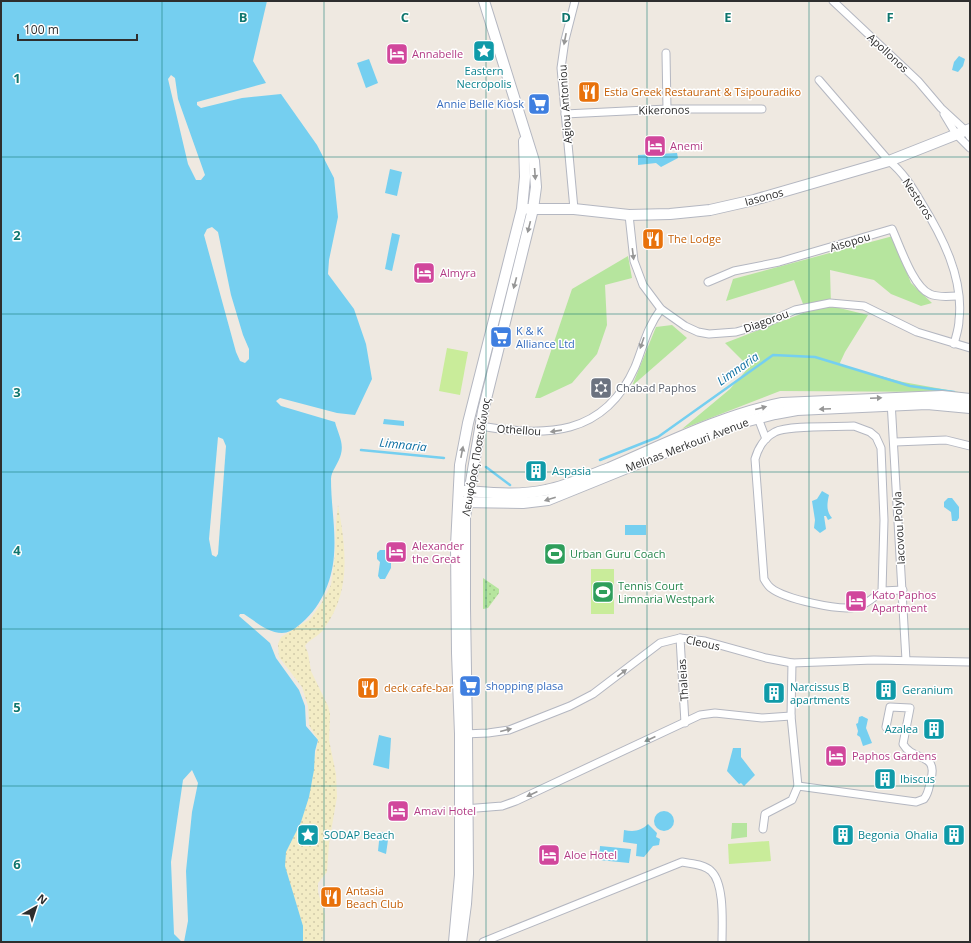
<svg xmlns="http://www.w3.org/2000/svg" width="971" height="943" font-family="'Open Sans',sans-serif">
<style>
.grass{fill:url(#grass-dots)}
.sand{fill:url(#sand-dots)}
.park{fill:#b6e59e}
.pitch{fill:#c9ec9a}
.water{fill:#75cff0}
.pier{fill:#efe9e1}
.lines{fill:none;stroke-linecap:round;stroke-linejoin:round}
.stream{stroke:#75cff0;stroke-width:2.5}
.street-casing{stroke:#b4b7c1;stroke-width:9}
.secondary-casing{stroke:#b4b7c1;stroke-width:12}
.street{stroke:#fff;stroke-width:7}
.secondary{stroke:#fff;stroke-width:10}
.oneway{fill:#969696}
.grid{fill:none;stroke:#0f766e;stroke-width:1;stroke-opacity:0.55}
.labels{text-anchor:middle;stroke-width:3;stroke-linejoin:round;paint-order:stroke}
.street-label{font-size:11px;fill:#2e2e2e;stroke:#fff}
.hotel-label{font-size:11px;fill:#b23c85;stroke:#fff;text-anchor:start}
.culture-label{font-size:11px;fill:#0d838f;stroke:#fff;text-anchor:start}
.food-label{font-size:11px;fill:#c56008;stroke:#fff;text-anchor:start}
.shop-label{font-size:11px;fill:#366cbe;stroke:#fff;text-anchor:start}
.worship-label{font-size:11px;fill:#5b616d;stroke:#fff;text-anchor:start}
.leisure-label{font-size:11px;fill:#27864d;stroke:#fff;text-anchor:start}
.water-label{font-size:12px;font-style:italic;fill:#0d6fa3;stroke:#fff}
.grid-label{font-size:13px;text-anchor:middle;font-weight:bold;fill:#0f766e;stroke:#fff;stroke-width:3;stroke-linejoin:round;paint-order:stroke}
</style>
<defs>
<pattern id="grass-dots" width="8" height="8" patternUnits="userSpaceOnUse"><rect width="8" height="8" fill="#b6e59e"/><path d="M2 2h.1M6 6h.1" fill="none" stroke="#9dc588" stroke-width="1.8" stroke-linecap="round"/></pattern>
<pattern id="sand-dots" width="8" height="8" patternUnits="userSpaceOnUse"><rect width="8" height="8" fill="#f3ecc5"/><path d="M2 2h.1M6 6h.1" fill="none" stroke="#d1cbaa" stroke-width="1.8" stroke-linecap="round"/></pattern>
</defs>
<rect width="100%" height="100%" fill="#efe9e1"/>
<polygon class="grass" points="483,578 499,589 499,593 488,608 483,609"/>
<path class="sand" d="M338,505C346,550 352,591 323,630C318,637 308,640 305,646L308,653L311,671L328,706L330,714L329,740L336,774L337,797L329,843L327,872L318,883V892L325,916L322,942H296L275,863L314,762L318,740L309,725L308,706L302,687L279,657L278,644L281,637L310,619L321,604L331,585L335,556L336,522Z"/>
<g class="park">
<polygon points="893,236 911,283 932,303 921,306 891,294 874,280 830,270 831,306 868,315 845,352 839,365 903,382 970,394 949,392 780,391 682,429 730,389 749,367 725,343 806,312 794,280 726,301 733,279"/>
<polygon points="628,256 632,278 605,285 607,325 597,354 572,383 540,398 535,398 572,289"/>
<polygon points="672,325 687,338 632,386 656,327"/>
<polygon points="732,823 747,823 747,837 731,839"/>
</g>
<g class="pitch">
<polygon points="447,348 468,352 460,395 439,391"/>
<rect x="591" y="569" width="23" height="45"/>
<polygon points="769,841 771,861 729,864 728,844"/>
</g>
<g class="water">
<path d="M1,1H267L253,61L266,83L197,102V105L201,108L242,98L281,94L317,145L334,178L338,217L329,260L328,274L354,309L366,344L372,379L355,415L337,413L280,398L276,401L281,406L335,422C338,434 344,442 341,454C339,463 331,471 331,479C331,505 336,530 334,555C332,583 320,609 298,626C293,630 288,633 282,633C268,633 255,621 244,614H240L239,616L270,643L276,658L299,690L305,706L306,726L318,740L315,751L314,770L309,797L301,822L286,852L285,866L303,926V942H1Z"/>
<polygon points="959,56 965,59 963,66 958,72 952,70 954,62"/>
<polygon points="369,59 378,83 366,88 357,63"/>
<polygon points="677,153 678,158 661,167 656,163 638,165 638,155"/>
<polygon points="390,169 402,172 397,196 385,193"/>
<polygon points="392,233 400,235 392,271 385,269"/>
<polygon points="384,419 404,421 404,426 383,424"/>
<path d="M822,491L829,495C827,504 826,511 832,518L828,520L826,516H824L826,529L820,533L814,528L815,520L812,501L817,499Z"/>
<polygon points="948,498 952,498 959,507 959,518 957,521 952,521 951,512 944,507 944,502"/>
<rect x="625" y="525" width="21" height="10"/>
<polygon points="380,550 385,550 388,553 388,559 391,562 391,568 385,579 380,579 378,576 380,562 377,559 377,553"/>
<polygon points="862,716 868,719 866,728 872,743 863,746 860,737 857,735 858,731 856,724 858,723 859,717"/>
<polygon points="379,735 391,738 389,769 373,765"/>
<polygon points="733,748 741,748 741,757 755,775 744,786 741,783 739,784 727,771"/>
<circle cx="664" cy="821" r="10"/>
<path d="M648,824L657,833L656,837L660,839L659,845L653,846L644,857L636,856L637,844L623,842L624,830C634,832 641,831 648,824Z"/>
<polygon points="380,832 389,833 386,854 378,851"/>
<polygon points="600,846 631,849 629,863 599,860"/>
</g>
<g class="pier">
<polygon points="171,75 175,78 178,99 205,175 201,180 196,180 188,164 168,79"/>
<polygon points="212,227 218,232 231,295 243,335 249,349 249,359 245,363 240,361 236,352 204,235 207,229"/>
<polygon points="218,437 223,439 226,446 218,554 216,557 212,555 209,539"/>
<polygon points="192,770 198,783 192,812 186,871 188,921 184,942 182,942 174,934 171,862 183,780"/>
</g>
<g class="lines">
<g class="stream">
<polyline points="361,450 444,458"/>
<polyline points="600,460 658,437 773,355 815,357 910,386 954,392"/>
<polyline points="486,467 510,485"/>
</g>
<g class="street-casing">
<g id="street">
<polyline points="833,1 918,81 941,108 966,131 970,137"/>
<polyline points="666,53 667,109"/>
<path d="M819,80L889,161C903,172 912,187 921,202C942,236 964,278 959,320C959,328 956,336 954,344"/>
<polyline points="565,114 667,109 762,109"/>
<polyline points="944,114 956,134 970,148"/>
<polyline points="574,209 561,68 565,40 575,1"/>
<polyline points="629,215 634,261 643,285 661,309 685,326 698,332 709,334 736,332 764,324 795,310 830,303 864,306 917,332 970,348"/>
<path d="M708,282L734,271L779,262L892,229C900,246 913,287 930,294C939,298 949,296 958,296"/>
<polyline points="891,401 906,660"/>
<polyline points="758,418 766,439"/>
<path d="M480,426C545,437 604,437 635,367C644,345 646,329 661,309"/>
<path d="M854,426L870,432L876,437L881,448L884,520L882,591C874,597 866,605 856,607C839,611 785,599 771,588C768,586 766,582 764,579L755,459C758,448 765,437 775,432C788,425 837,427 854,426Z"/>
<polyline points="895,442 946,440 970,446"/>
<polyline points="882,591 903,590"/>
<polyline points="680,638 685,723"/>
<polyline points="464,734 488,733 509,730 570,706 593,694 660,643 680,638 705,641 766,658 792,663 874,660 970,662"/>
<path d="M798,786L916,802L924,799C929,793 929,786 931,779C938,752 913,762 903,744L910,708L890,707L886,727"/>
<polyline points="464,809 502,806 516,801 700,715 715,713 762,718 791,716"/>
<polyline points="763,829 765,814 792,800 798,786 791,716 792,663"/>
<path d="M483,942L682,862C691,864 704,864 711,871C725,884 722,924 722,942"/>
</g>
</g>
<g class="secondary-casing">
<g id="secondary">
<polyline points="528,209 574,209 629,215 670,214 710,210 754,200 889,161 970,129"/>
<path d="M464,491C491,493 519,496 546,490C567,486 588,476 609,468C665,444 722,415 782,403L942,396L970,399"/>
<polyline points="461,502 523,503 548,500 733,425 775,414 797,410 927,404 970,408"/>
<polyline points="454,942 460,875 460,734 457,653 456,546 460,465 468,423 522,209 525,177 524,141"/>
<polyline points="461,942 466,904 468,874 467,734 465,608 465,517 483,411 533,209 536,187 534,161 484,1"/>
</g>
</g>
<use href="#street" class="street"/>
<use href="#secondary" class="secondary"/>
</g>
<defs><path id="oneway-solid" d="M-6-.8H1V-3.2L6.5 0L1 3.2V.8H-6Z"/></defs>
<g class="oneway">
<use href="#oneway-solid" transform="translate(565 39) rotate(101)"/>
<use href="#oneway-solid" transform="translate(535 174) rotate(86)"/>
<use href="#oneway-solid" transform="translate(529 227) rotate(104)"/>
<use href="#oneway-solid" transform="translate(633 254) rotate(83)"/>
<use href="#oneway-solid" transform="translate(515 283) rotate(105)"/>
<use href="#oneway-solid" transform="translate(642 343) rotate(109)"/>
<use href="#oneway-solid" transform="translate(876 398) rotate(-3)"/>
<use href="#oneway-solid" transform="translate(761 408) rotate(-15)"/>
<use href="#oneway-solid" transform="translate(825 409) rotate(177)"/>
<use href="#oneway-solid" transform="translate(556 431) rotate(172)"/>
<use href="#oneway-solid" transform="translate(462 452) rotate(-79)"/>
<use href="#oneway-solid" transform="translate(550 499) rotate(163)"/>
<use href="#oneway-solid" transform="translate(622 673) rotate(-38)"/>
<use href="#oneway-solid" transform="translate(506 730) rotate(-14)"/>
<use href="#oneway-solid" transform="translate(650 739) rotate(155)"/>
<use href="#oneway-solid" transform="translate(532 794) rotate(155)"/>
</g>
<path class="grid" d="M162,1V942M324,1V942M486,1V942M647,1V942M809,1V942M1,157H970M1,314H970M1,472H970M1,629H970M1,786H970"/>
<defs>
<g id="sight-square" transform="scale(1.15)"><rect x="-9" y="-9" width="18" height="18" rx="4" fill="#0f9aa8" stroke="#fff"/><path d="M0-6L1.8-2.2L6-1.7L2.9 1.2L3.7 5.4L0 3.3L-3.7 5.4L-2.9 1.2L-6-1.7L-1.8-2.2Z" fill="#fff"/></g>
<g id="hotel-square" transform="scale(1.15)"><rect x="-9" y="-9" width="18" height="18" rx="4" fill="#d1479c" stroke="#fff"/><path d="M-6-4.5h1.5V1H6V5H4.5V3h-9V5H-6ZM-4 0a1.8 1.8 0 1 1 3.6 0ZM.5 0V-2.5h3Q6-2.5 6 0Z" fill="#fff"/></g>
<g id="restaurant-square" transform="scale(1.15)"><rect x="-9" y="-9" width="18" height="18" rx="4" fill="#e8710a" stroke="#fff"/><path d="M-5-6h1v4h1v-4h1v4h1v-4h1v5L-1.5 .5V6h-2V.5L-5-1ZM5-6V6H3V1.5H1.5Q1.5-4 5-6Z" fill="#fff"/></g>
<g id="supermarket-square" transform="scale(1.15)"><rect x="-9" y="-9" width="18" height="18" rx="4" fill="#3f7fe0" stroke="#fff"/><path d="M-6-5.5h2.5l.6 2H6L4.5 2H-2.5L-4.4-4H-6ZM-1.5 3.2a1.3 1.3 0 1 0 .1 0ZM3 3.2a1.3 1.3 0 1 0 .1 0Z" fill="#fff"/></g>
<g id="synagogue-square" transform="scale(1.15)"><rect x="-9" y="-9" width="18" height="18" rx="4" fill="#6b7280" stroke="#fff"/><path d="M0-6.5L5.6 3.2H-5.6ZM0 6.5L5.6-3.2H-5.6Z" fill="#fff"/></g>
<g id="building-square" transform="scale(1.15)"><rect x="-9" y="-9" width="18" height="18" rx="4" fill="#0f9aa8" stroke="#fff"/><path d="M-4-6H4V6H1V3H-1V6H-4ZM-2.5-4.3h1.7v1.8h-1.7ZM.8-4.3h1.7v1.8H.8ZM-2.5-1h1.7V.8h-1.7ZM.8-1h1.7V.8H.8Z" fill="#fff"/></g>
<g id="stadium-square" transform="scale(1.15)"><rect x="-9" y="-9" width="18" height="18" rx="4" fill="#2e9e5b" stroke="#fff"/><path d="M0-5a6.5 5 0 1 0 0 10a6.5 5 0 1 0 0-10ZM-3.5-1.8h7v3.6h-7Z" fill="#fff"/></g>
</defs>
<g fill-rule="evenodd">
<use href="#sight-square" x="484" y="51"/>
<use href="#hotel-square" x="397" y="54"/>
<use href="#restaurant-square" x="589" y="92"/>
<use href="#supermarket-square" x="539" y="104"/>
<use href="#hotel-square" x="655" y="146"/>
<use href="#restaurant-square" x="653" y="239"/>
<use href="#hotel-square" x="424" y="273"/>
<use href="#supermarket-square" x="501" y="337"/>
<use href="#synagogue-square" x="601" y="388"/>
<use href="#building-square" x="536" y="471"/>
<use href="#hotel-square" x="396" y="552"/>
<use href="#stadium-square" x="555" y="554"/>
<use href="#stadium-square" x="603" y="592"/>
<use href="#hotel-square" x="856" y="601"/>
<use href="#supermarket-square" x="470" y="686"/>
<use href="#restaurant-square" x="368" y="688"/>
<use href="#building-square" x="886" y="690"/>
<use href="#building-square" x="774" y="693"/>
<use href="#building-square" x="934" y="729"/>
<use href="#hotel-square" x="836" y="756"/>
<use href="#building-square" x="885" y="779"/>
<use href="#hotel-square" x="398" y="811"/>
<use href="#sight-square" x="308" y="835"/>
<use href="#building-square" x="843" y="835"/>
<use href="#building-square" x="954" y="835"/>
<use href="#hotel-square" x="549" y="855"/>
<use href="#restaurant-square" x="331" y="897"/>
</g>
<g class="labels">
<g class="street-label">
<text transform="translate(888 53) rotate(43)" y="4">Apollonos</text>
<text transform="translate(565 104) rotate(-94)" y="4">Agiou Antoniou</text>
<text transform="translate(664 110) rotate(-1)" y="4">Kikeronos</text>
<text transform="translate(764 197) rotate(-15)" y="4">Iasonos</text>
<text transform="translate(918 199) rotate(57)" y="4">Nestoros</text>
<text transform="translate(850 242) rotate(-17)" y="4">Aisopou</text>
<text transform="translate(766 321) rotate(-20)" y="4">Diagorou</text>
<text transform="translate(519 430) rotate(4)" y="4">Othellou</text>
<text transform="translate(687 445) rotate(-21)" y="4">Melinas Merkouri Avenue</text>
<text transform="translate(476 457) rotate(-80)" y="4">Λεωφόρος Ποσειδώνος</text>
<text transform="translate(899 528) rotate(-93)" y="4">Iacovou Polyla</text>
<text transform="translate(703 643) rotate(12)" y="4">Cleous</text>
<text transform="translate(683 680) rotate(-94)" y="4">Thaleias</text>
</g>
<g class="hotel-label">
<text x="412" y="58">Annabelle</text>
<text x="670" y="150">Anemi</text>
<text x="440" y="277">Almyra</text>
<text x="412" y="550">Alexander<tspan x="412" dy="13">the Great</tspan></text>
<text x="872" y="599">Kato Paphos<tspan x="872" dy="13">Apartment</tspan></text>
<text x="852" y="760">Paphos Gardens</text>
<text x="414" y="815">Amavi Hotel</text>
<text x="564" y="859">Aloe Hotel</text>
</g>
<g class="culture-label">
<text x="484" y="75" text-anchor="middle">Eastern<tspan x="484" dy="13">Necropolis</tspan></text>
<text x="552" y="475">Aspasia</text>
<text x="790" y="691">Narcissus B<tspan x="790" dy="13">apartments</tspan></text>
<text x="902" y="694">Geranium</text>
<text x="918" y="733" text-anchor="end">Azalea</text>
<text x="900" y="783">Ibiscus</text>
<text x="324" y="839">SODAP Beach</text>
<text x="858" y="839">Begonia</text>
<text x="938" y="839" text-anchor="end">Ohalia</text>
</g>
<g class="food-label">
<text x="604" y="96">Estia Greek Restaurant &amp; Tsipouradiko</text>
<text x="668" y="243">The Lodge</text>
<text x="384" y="692">deck cafe-bar</text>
<text x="346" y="895">Antasia<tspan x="346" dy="13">Beach Club</tspan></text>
</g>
<g class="shop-label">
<text x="524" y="108" text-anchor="end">Annie Belle Kiosk</text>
<text x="516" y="335">K &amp; K<tspan x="516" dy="13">Alliance Ltd</tspan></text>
<text x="486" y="690">shopping plasa</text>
</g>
<g class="worship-label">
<text x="616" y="392">Chabad Paphos</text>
</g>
<g class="leisure-label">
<text x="570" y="558">Urban Guru Coach</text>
<text x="618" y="590">Tennis Court<tspan x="618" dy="13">Limnaria Westpark</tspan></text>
</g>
<g class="water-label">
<text transform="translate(738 369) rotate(-35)" y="4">Limnaria</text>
<text transform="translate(403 445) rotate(6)" y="4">Limnaria</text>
</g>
</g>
<g class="grid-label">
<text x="243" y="22">B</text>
<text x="405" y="22">C</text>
<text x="566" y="22">D</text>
<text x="728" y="22">E</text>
<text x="890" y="22">F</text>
<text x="17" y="83">1</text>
<text x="17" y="240">2</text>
<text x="17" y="397">3</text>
<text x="17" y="555">4</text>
<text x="17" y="712">5</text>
<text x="17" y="869">6</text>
</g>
<rect width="971" height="943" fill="none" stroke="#2e2e2e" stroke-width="4"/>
<g transform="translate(36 907) rotate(39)" stroke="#ffffff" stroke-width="3" paint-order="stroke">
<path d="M0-3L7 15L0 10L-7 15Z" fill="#2e2e2e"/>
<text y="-6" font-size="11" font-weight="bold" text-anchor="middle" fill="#2e2e2e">N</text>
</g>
<path d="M18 34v6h119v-6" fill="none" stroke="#2e2e2e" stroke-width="2"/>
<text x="24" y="34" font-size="12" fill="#2e2e2e" stroke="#ffffff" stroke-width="3" paint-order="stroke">100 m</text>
</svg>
